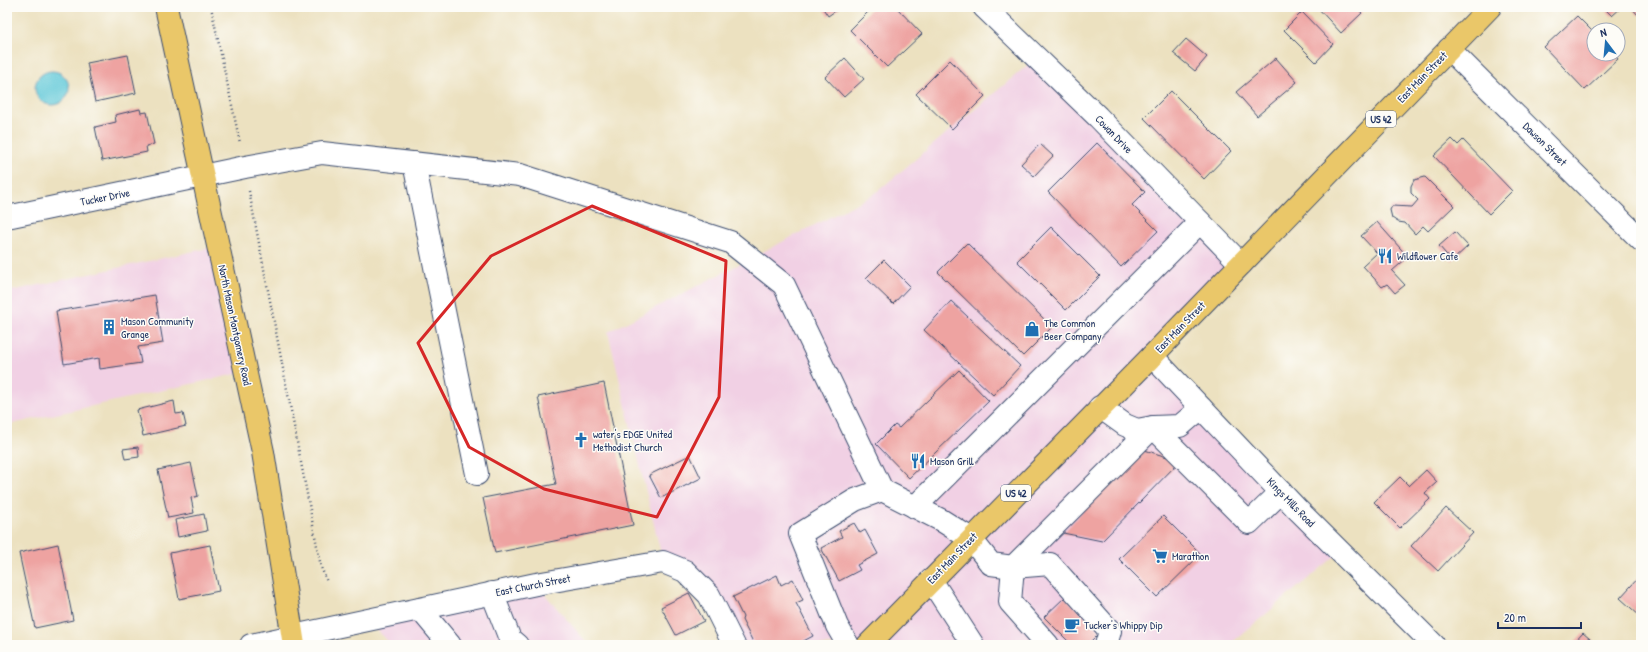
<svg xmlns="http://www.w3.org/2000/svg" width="1648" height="652" font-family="'Patrick Hand',sans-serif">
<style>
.built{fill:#f1d0e4}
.water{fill:#5dc8d8;stroke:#3c7c9b}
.building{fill:#eea3a1}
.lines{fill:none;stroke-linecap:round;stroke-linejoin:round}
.minor-casing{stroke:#3a4a6d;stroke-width:24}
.major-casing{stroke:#3a4a6d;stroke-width:24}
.path{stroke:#3a4a6d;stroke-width:2.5;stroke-dasharray:1 3;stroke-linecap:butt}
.minor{stroke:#fff;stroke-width:22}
.major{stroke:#eac769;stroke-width:22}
.marked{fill:none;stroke:#d62828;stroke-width:3;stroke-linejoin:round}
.labels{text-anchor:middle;stroke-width:3;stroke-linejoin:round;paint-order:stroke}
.shield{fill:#fdfcf7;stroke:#5f6c8c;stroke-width:1}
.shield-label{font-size:10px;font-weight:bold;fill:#1b2f5e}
.street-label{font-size:11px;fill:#1b2f5e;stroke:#fdfcf7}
.poi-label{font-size:11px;fill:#1b2f5e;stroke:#fdfcf7;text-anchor:start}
</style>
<rect width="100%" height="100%" fill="#fdfcf7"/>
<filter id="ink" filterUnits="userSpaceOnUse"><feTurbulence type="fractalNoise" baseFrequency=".025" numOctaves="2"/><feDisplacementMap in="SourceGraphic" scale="8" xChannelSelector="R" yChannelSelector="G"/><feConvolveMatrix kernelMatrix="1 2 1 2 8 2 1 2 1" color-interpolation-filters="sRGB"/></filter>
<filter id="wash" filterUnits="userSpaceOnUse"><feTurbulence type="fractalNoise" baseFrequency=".012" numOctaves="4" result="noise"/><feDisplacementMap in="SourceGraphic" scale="16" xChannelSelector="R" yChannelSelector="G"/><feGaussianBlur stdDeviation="0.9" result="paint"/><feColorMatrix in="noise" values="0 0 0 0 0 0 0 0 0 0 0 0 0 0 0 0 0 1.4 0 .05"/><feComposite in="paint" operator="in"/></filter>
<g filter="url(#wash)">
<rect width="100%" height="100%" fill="#ece1c0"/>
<g class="built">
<polygon points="1036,58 1241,264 1152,356 1340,552 1229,645 735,645 709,595 663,562 608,332 873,195"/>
<polygon points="218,246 245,372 7,425 7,292"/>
<polygon points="536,584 589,645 392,645 367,620"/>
</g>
<circle class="water" cx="52" cy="88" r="17"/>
<g id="blocks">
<g class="building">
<polygon points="822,7 841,7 828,16"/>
<polygon points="873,7 896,7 922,34 887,67 850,30"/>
<polygon points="1317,7 1356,7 1362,13 1341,33"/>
<polygon points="1603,7 1622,7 1612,16"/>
<polygon points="1631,7 1641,7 1641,12 1638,15"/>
<polygon points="1302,12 1333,44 1316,62 1284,30"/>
<polygon points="1577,16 1594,33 1594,54 1614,54 1618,59 1585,90 1544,47"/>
<polygon points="1186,39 1207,57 1195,71 1173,53"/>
<polygon points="128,55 136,93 95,102 87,63"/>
<polygon points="845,58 864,79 844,97 825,77"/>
<polygon points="1276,58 1297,82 1257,116 1236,92"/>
<polygon points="950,60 985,96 952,129 916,94"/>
<polygon points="1171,91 1231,151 1204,179 1144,118"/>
<polygon points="140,109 141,113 147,112 154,144 146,146 147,152 102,161 95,127 116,122 115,115"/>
<polygon points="1452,139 1458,145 1463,140 1512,191 1489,214 1434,156"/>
<polygon points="1097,143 1145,192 1132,205 1158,231 1121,267 1048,192"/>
<polygon points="1040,144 1053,156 1034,176 1021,164"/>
<polygon points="1425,177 1454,206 1428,231 1423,226 1415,234 1405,223 1398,222 1392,218 1390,210 1392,206 1412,207 1418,200 1411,193 1411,186 1414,180"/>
<polygon points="1377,222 1408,257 1392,271 1405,285 1395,293 1387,284 1382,287 1363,266 1377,253 1361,236"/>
<polygon points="1051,227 1100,276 1066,310 1017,261"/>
<polygon points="1455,232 1468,246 1452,261 1439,246"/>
<polygon points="967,243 1052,327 1023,356 938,272"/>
<polygon points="884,260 910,286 893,304 866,278"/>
<polygon points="155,295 163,343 138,347 141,363 100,369 99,358 64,364 56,311"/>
<polygon points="951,301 1020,366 993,395 924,330"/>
<polygon points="959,370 989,401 909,478 876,444 895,425 899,428"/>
<polygon points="604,383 633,525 495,553 483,498 556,484 538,397"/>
<polygon points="174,401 176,414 183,413 186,426 143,436 137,410"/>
<polygon points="138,447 139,457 125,459 123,449"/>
<polygon points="1138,448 1180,461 1102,541 1063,533"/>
<polygon points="690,455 701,478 661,498 649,475"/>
<polygon points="191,463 198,496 191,498 194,513 168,518 158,470"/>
<polygon points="1426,470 1437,482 1425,493 1430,499 1400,528 1374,502 1400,477 1409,486"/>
<polygon points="1446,508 1473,533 1438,571 1411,546"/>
<polygon points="204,514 207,531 178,537 175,520"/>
<polygon points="1163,516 1201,554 1157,597 1119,559"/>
<polygon points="854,523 860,533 865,530 878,554 857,565 860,570 839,581 821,548 842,537 839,531"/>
<polygon points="58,544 73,620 35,628 19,553"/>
<polygon points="210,545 219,591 179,599 170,553"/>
<polygon points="777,575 781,585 793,579 803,600 796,603 813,636 796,645 762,645 760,641 754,644 742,620 743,617 733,597"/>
<polygon points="1641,575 1641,617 1620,598"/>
<polygon points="689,593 704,621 676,635 661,607"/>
<polygon points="1065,597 1100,632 1087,645 1072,645 1044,617"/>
<polygon points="1583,633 1597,645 1572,645"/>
</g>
</g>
</g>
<g filter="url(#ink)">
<use href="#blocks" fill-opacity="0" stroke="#3a4a6d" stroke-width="1"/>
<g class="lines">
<g class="minor-casing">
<g id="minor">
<polyline points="984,7 1098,117 1241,264"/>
<polyline points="1449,49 1641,240"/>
<polyline points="414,163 477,474"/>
<polyline points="7,217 245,167 322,153 520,175 730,242 784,285 882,490 941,520 971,539 991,564 1013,567 1050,564 1110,631 1106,645"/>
<polyline points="1152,356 1297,509 1434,645"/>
<polyline points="1100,407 1125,425 1137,430 1153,427 1249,523 1281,492"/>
<polyline points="915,507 1200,222"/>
<polyline points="931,580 973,645"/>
<polyline points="492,593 510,639 517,645"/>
<polyline points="420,609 450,645"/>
<polyline points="251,645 536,584 663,562 685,571 709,595 734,645"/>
<polyline points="848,645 837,626 800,534 855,500 882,490"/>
<polyline points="1048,645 1010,602 1013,567 1153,427 1180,426 1201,408"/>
</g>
</g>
<g class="major-casing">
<g id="major">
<polyline points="166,7 263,452 294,645"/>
<polyline points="868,645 1152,356 1490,7"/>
</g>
</g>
<g class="path">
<polyline points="211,7 240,143"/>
<polyline points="249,191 321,567 327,582"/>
</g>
<use href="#minor" class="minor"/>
<use href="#major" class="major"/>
</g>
</g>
<path class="marked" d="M592,206L726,261L719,397L657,517L544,489L469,447L418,343L491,256Z"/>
<defs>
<g id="restaurant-bare" transform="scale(1.2)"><path d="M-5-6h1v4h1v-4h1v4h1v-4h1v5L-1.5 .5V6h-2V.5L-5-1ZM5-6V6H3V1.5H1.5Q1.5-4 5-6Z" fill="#1f6fb2" stroke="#fdfcf7" stroke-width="2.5" paint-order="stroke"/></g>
<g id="building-bare" transform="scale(1.2)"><path d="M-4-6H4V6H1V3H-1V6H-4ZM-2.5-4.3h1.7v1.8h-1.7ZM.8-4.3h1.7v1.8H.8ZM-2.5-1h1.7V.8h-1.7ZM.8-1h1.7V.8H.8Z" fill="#1f6fb2" stroke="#fdfcf7" stroke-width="2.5" paint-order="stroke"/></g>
<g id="shop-bare" transform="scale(1.2)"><path d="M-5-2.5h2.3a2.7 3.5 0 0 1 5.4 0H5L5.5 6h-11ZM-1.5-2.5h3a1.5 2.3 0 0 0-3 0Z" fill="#1f6fb2" stroke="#fdfcf7" stroke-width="2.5" paint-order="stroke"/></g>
<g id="church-bare" transform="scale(1.2)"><path d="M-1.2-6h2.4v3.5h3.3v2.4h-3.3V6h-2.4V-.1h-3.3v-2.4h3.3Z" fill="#1f6fb2" stroke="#fdfcf7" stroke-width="2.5" paint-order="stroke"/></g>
<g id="supermarket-bare" transform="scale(1.2)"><path d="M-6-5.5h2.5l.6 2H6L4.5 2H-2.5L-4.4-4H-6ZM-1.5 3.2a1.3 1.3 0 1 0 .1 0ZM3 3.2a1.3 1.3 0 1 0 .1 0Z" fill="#1f6fb2" stroke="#fdfcf7" stroke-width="2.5" paint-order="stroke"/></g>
<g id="cafe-bare" transform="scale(1.2)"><path d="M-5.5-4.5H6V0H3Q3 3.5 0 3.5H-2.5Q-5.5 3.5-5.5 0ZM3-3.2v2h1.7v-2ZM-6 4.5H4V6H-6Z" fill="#1f6fb2" stroke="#fdfcf7" stroke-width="2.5" paint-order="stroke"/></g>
</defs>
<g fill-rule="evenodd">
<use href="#restaurant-bare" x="1385" y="256"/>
<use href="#building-bare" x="109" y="327"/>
<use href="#shop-bare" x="1032" y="329"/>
<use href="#church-bare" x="581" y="440"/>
<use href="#restaurant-bare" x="918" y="461"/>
<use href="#supermarket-bare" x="1160" y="556"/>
<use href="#cafe-bare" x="1072" y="625"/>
</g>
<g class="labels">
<g class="shield">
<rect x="1366" y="111" width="30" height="16" rx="3"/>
<rect x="1001" y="485" width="30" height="16" rx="3"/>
</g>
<g class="shield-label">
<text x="1381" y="123">US 42</text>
<text x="1016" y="497">US 42</text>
</g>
<g class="street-label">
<text transform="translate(1422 77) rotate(-46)" y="4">East Main Street</text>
<text transform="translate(1114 134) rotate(46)" y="4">Cowan Drive</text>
<text transform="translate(1545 144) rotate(45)" y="4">Dawson Street</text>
<text transform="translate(105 197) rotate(-11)" y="4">Tucker Drive</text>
<text transform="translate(235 325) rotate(78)" y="4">North Mason Montgomery Road</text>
<text transform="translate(1180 327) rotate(-46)" y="4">East Main Street</text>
<text transform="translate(1291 502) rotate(46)" y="4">Kings Mills Road</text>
<text transform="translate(952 558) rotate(-46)" y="4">East Main Street</text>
<text transform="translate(533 585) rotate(-11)" y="4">East Church Street</text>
</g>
<g class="poi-label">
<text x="1397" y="260">Wildflower Cafe</text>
<text x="121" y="325">Mason Community<tspan x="121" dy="13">Grange</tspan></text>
<text x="1044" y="327">The Common<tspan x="1044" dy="13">Beer Company</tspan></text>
<text x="593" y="438">water's EDGE United<tspan x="593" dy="13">Methodist Church</tspan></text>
<text x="930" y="465">Mason Grill</text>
<text x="1172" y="560">Marathon</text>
<text x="1084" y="629">Tucker's Whippy Dip</text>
</g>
</g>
<rect width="1648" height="652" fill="none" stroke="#fdfcf7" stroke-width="24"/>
<g transform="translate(1606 42) rotate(344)"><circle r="19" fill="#fdfcf7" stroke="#a3aaba"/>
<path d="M0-3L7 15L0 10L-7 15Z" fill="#1f6fb2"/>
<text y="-6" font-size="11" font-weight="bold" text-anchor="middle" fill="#1b2f5e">N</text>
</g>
<path d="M1498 622v6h83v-6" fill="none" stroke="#1b2f5e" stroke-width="2"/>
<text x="1504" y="622" font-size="12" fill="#1b2f5e" stroke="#fdfcf7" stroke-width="3" paint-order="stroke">20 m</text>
</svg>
